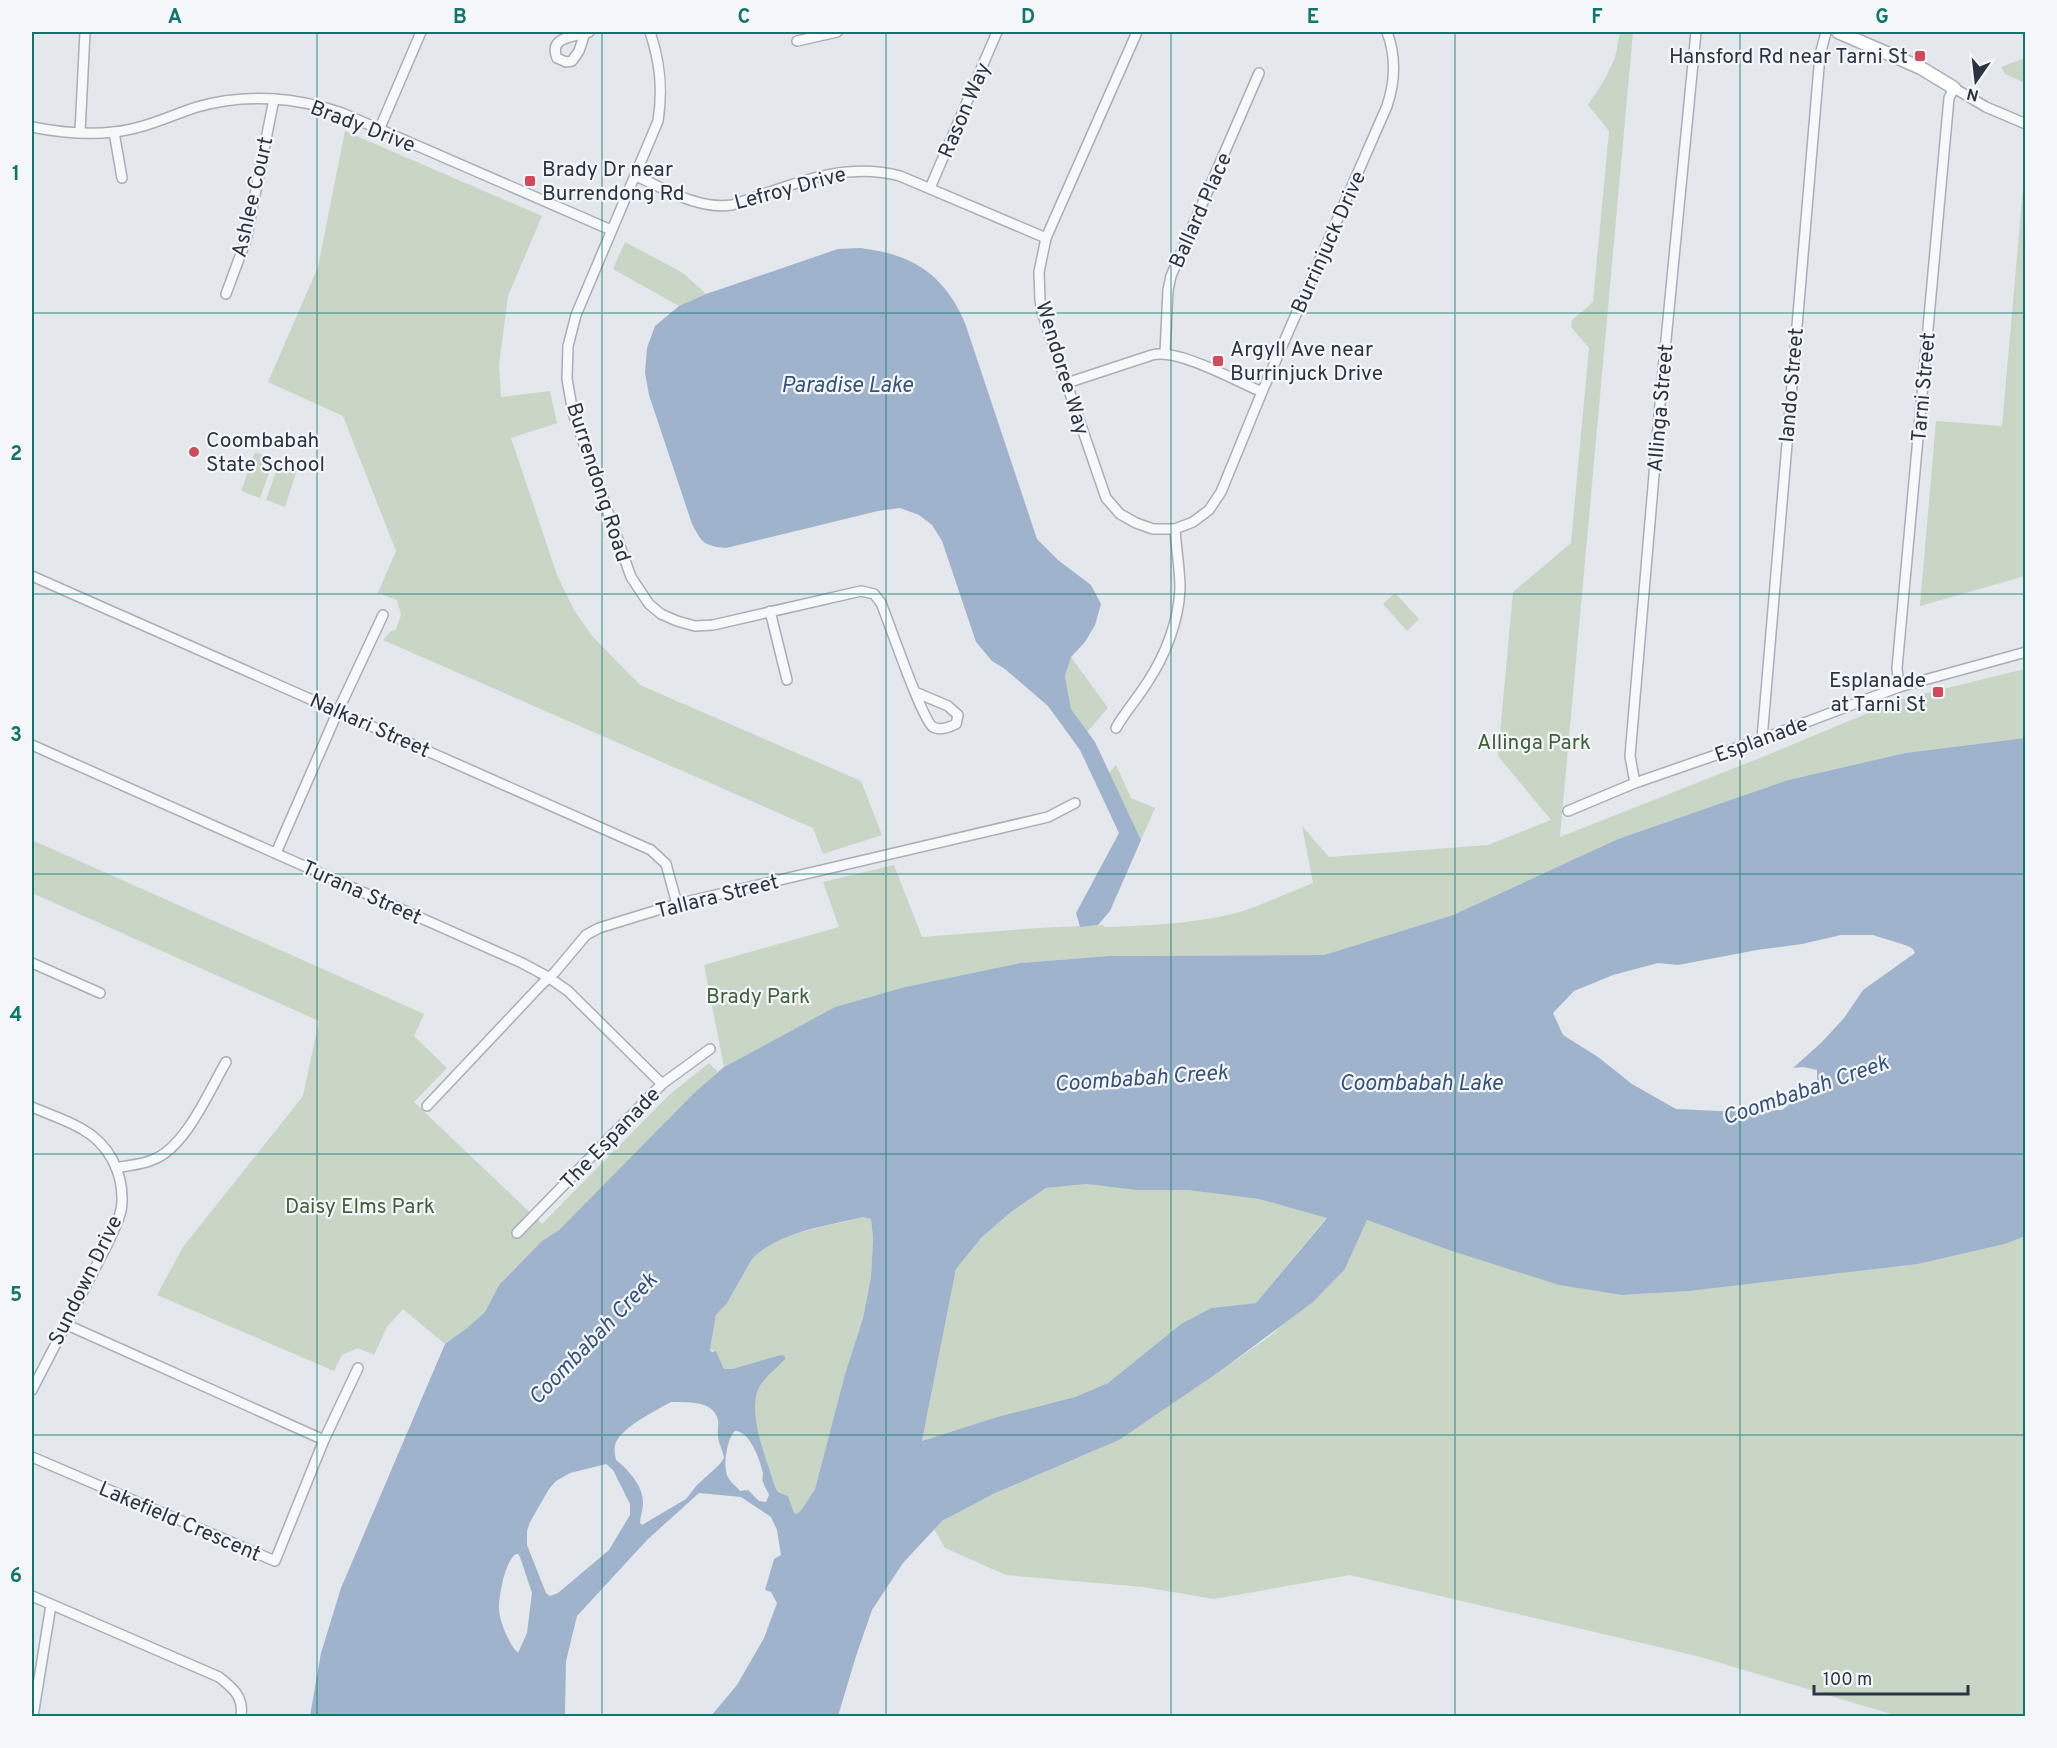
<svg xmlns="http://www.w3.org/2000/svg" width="2057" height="1748" font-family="Overpass,sans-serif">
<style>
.green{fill:#c9d6c5}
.water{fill:#9fb4cc;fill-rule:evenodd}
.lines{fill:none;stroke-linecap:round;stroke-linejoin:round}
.street-casing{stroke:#a9aeb7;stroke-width:12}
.secondary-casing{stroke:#a9aeb7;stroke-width:15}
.street{stroke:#f7f8fa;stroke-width:9}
.secondary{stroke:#fff;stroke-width:12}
.grid{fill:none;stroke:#0f766e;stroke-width:1.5;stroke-opacity:0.55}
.poi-dot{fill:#d1495b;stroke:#f4f6f9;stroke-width:2}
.labels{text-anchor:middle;stroke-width:4.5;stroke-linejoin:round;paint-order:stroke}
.poi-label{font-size:21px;fill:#2b3445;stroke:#f4f6f9;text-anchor:start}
.street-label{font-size:21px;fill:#2b3445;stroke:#f4f6f9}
.park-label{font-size:21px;fill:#3f6138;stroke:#f4f6f9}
.water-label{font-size:22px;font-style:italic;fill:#34527a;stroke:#f4f6f9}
.neatline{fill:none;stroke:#0f766e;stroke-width:2}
.grid-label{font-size:20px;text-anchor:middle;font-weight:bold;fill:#0f766e}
</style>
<rect width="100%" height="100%" fill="#e4e7ec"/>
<g class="green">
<path d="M1620,32H1633L1560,837L1765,756L1902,699L2025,669V738L1905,753L1788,780L1618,839L1453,915L1324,955L1109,956L1020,963L905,987L835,1007L724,1067L704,965L839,927L823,882L894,865L922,937L1037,928L1104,925V927C1147,926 1203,923 1243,911C1267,903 1290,892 1313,883L1302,826L1329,857L1488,845L1551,820L1498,756L1513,592L1571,543L1589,348L1571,327L1572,320L1593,302L1609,131L1588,105L1605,79L1615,58Z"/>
<polygon points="2025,58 2025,83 2005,74 2001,67"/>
<polygon points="345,131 542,216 508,296 499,365 501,397 550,391 557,423 511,438 557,575 574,610 592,636 640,685 861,781 882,835 823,854 813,828 383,640 390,632 396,629 401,615 397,600 381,594 377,595 396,551 343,416 268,382 318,267"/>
<polygon points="2025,166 2025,576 1920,606 1936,421 2002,426"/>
<polygon points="625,242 683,273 706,294 679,306 613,269"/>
<polygon points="255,452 274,459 260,498 241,491"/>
<polygon points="280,461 298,467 285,507 266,500"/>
<polygon points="1395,593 1419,619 1407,631 1383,604"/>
<polygon points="1071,657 1108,708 1087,732 1071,709 1065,676"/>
<polygon points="1116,765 1131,798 1155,808 1141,840 1109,773"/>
<polygon points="32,840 424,1014 414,1036 447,1068 414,1102 542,1224 669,1095 709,1063 718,1072 694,1093 559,1230 542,1241 499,1285 485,1312 467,1328 445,1344 403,1309 387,1327 374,1355 358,1348 342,1355 334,1371 157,1295 183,1247 303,1096 319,1021 32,893"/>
<polygon points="1086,1184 1136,1190 1187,1190 1259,1199 1327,1217 1256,1303 1211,1308 1181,1324 1108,1383 1075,1397 997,1417 922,1441 956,1269 982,1237 1011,1212 1046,1188"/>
<path d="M863,1217L871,1219L873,1238L871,1277L863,1318L845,1374L815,1489L802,1509L797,1514L794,1513L788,1496L778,1492L775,1487C769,1467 751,1420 755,1401C758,1385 769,1370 777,1356L732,1369H724L716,1351L710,1350L716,1315L727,1303L752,1259C780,1231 827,1227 863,1217Z"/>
<polygon points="1367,1220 1446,1249 1622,1295 1690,1291 1918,1264 2005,1244 2025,1236 2025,1716 1898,1716 1697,1656 1350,1575 1214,1599 1143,1587 1006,1575 945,1548 934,1529 942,1521 993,1494 1119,1440 1219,1372 1270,1336 1345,1269"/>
</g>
<g class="water">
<path d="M860,248C912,254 944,274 965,323L1037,539L1058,560L1091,585L1101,604L1095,625L1085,642L1071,657L1065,676L1071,709L1095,742L1141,840L1110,911L1098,925L1080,927L1076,913L1119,833L1080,750L1048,706L1005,669L992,661L976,642L942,541L932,525L919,515L900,508L878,511L726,548C704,546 702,543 692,524L649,395L645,373L647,348L655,326L679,306L706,294L838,249Z"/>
<path d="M2025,738V1236L2005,1244L1918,1264L1690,1291L1622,1295L1559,1285L1446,1249L1367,1220L1345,1269L1313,1302L1219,1372L1119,1440L993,1494L942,1521L903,1563L872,1610L856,1656L838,1716H711L737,1685L764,1638L777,1603L771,1592L765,1590L774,1559L781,1555L777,1530L771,1517L741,1497L699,1493L647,1540L577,1616L566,1661L565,1716H310L321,1653L341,1588L445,1344L467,1328L485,1312L499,1285L542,1241L559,1230L694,1093L724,1067L835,1007L905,987L1020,963L1109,956L1324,955L1453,915L1618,839L1788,780L1905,753ZM1841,935H1873L1908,946L1913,949L1915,953L1863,990L1844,1018L1822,1042L1793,1068L1803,1067L1817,1070V1083L1782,1110L1719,1111L1676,1109L1632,1084L1598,1057L1563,1035L1553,1013L1574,991L1613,975L1658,963L1678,965L1757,950L1802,944ZM1086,1184L1136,1190H1187L1259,1199L1327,1218L1256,1303L1211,1308L1181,1324L1108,1383L1075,1397L997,1417L922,1441L956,1269L982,1237L1011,1212L1046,1188ZM863,1217L871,1219L873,1238L871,1277L863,1318L845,1374L815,1489L802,1509L797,1514L794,1513L788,1496L778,1492L775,1487C768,1461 745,1411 760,1386C766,1376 778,1367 786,1358L783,1355L777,1356L732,1369H724L716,1351L712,1352L710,1350L716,1315L727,1303L752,1259C780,1231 827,1226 863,1217ZM671,1402C686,1403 713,1399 718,1420C719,1424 717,1430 718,1435C718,1443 723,1450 724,1458L719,1465L697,1485L686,1499L642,1525L640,1523C640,1517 643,1510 643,1504C644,1487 628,1469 616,1460C615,1455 614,1449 615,1445C620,1428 655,1411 671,1402ZM735,1431C750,1431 760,1460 763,1473C763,1476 762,1479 763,1482C764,1487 768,1491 769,1495L766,1502L759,1501L748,1490L740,1491C736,1486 729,1481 727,1475C723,1464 727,1438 735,1431ZM606,1464L613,1470L630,1504V1515L609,1550L558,1593L550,1596L546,1593L527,1545V1531L530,1522L549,1489L556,1481L570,1473ZM516,1554H518L520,1557L532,1593L527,1633L518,1653C509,1644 499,1621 499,1608C499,1595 505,1561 516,1554Z"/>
</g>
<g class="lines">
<g class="street-casing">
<g id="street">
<path d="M650,32C660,62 663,89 658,121L576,315L568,346L567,379L573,413L631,577L649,604L661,614L677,621L695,626L713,625L861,591L874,594L881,603C889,622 922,720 933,727C940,731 950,727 956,724L958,715L948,706L915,692"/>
<path d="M1137,32L1046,238L1039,272L1040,300L1042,312L1106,498L1120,514L1136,523L1153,529H1175L1193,522L1209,510L1221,492L1262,392L1387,106C1395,82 1396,56 1387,32"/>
<path d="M585,33L579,51L572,61L566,62L557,58C548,36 575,37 589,32"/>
<polyline points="797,41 837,32"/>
<path d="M32,127C57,132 87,135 114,132C144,129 169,116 197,107C245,93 296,97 342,113L611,230"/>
<polyline points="379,130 421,32"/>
<polyline points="80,132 85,32"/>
<polyline points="114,132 122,178"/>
<path d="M636,176C666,189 698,210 732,205C788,187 841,160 900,176L1046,238"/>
<polyline points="930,188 997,32"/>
<polyline points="226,294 246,240 274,99"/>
<polyline points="1165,353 1168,290 1171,276 1259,73"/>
<path d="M1067,383L1152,355C1178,348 1236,381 1262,392"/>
<polyline points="32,576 651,850 666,864 677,904"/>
<polyline points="770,611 787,680"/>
<polyline points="1899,687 1897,668 1949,98 1954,88 1986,107 2026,124"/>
<path d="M1116,728C1125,712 1137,699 1147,683C1165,656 1179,621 1180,588C1180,569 1176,548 1175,529"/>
<polyline points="1762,739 1820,55 1826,32"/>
<polyline points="32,745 522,963 548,977 568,991 662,1084"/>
<polyline points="1635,783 1630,756 1662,381 1696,32"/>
<polyline points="1568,811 1635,783 1762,739 1899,687 2026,652"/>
<polyline points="276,853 338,711 383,615"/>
<polyline points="32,963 100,993"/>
<polyline points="427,1106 541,985 555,972 586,935 599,928 677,904 1048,817 1075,803"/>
<path d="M32,1107C48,1114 67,1120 82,1129C109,1144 123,1172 122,1202C122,1215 114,1229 109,1241L32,1390"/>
<path d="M116,1168C128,1165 141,1165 152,1160C185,1149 209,1091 226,1062"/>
<polyline points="517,1233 662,1084 710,1049"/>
<polyline points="65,1324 324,1440"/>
<polyline points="32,1457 275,1561 324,1440 358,1368"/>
<path d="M32,1596L219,1677C233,1688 244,1697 241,1716"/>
<polyline points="33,1716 51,1605"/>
</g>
</g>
<g class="secondary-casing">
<polyline id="secondary" points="1838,32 1921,68 1954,88"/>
</g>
<use href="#street" class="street"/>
<use href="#secondary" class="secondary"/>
</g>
<path class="grid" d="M317,32V1716M602,32V1716M886,32V1716M1171,32V1716M1455,32V1716M1740,32V1716M32,313H2026M32,594H2026M32,874H2026M32,1154H2026M32,1435H2026"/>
<g class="poi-dot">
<rect x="1914" y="50" width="12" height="12" rx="3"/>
<rect x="524" y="175" width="12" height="12" rx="3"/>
<rect x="1212" y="355" width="12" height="12" rx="3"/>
<circle cx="194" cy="452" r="6"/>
<rect x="1932" y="686" width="12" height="12" rx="3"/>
</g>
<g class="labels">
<g class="poi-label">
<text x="1908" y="63" text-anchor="end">Hansford Rd near Tarni St</text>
<text x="542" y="176">Brady Dr near<tspan x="542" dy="24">Burrendong Rd</tspan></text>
<text x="1230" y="356">Argyll Ave near<tspan x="1230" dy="24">Burrinjuck Drive</tspan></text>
<text x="206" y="447">Coombabah<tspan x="206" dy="24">State School</tspan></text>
<text x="1926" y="687" text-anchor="end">Esplanade<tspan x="1926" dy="24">at Tarni St</tspan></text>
</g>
<g class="street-label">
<text transform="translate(964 110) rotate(-67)" y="7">Rason Way</text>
<text transform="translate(363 126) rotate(21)" y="7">Brady Drive</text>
<text transform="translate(790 188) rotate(-15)" y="7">Lefroy Drive</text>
<text transform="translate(252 197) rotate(-77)" y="7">Ashlee Court</text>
<text transform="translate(1200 210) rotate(-66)" y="7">Ballard Place</text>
<text transform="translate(1328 242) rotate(-66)" y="7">Burrinjuck Drive</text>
<text transform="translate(1063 368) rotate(73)" y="7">Wendoree Way</text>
<text transform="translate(1791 385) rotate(-85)" y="7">Iando Street</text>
<text transform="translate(1923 387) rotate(-85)" y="7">Tarni Street</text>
<text transform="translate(1660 408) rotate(-85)" y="7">Allinga Street</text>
<text transform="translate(599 482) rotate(72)" y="7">Burrendong Road</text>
<text transform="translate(370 725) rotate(24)" y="7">Nalkari Street</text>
<text transform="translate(1761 739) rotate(-20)" y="7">Esplanade</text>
<text transform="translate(362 892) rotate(24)" y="7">Turana Street</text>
<text transform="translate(717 896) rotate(-14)" y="7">Tallara Street</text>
<text transform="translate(610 1138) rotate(-46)" y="7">The Espanade</text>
<text transform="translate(85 1280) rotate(-64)" y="7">Sundown Drive</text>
<text transform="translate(180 1521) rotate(23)" y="7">Lakefield Crescent</text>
</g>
<g class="park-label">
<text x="1534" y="749">Allinga Park</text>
<text x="758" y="1003">Brady Park</text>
<text x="360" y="1213">Daisy Elms Park</text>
</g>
<g class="water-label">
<text x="847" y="392">Paradise Lake</text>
<text transform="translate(1141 1077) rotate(-4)" y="8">Coombabah Creek</text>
<text x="1421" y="1090">Coombabah Lake</text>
<text transform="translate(1805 1089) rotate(-19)" y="8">Coombabah Creek</text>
<text transform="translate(592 1338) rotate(-46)" y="8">Coombabah Creek</text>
</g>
</g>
<rect width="2057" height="1748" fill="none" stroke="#f4f6f9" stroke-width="66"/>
<g transform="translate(1976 81) rotate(194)" stroke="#f4f6f9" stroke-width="4.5" paint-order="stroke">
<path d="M0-4.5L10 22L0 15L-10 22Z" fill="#2b3445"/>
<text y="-9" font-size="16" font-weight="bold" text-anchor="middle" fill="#2b3445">N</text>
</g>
<path d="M1814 1685v9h154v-9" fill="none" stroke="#2b3445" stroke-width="3"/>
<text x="1823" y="1685" font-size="18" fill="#2b3445" stroke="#f4f6f9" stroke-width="4.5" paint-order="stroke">100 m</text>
<rect x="33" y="33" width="1991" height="1682" class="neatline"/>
<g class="grid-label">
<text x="175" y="23">A</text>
<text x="460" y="23">B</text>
<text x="744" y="23">C</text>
<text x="1028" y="23">D</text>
<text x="1313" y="23">E</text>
<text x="1597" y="23">F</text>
<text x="1882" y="23">G</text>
<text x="16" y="180">1</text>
<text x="16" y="460">2</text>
<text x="16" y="741">3</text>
<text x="16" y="1021">4</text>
<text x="16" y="1301">5</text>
<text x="16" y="1582">6</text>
</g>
</svg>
